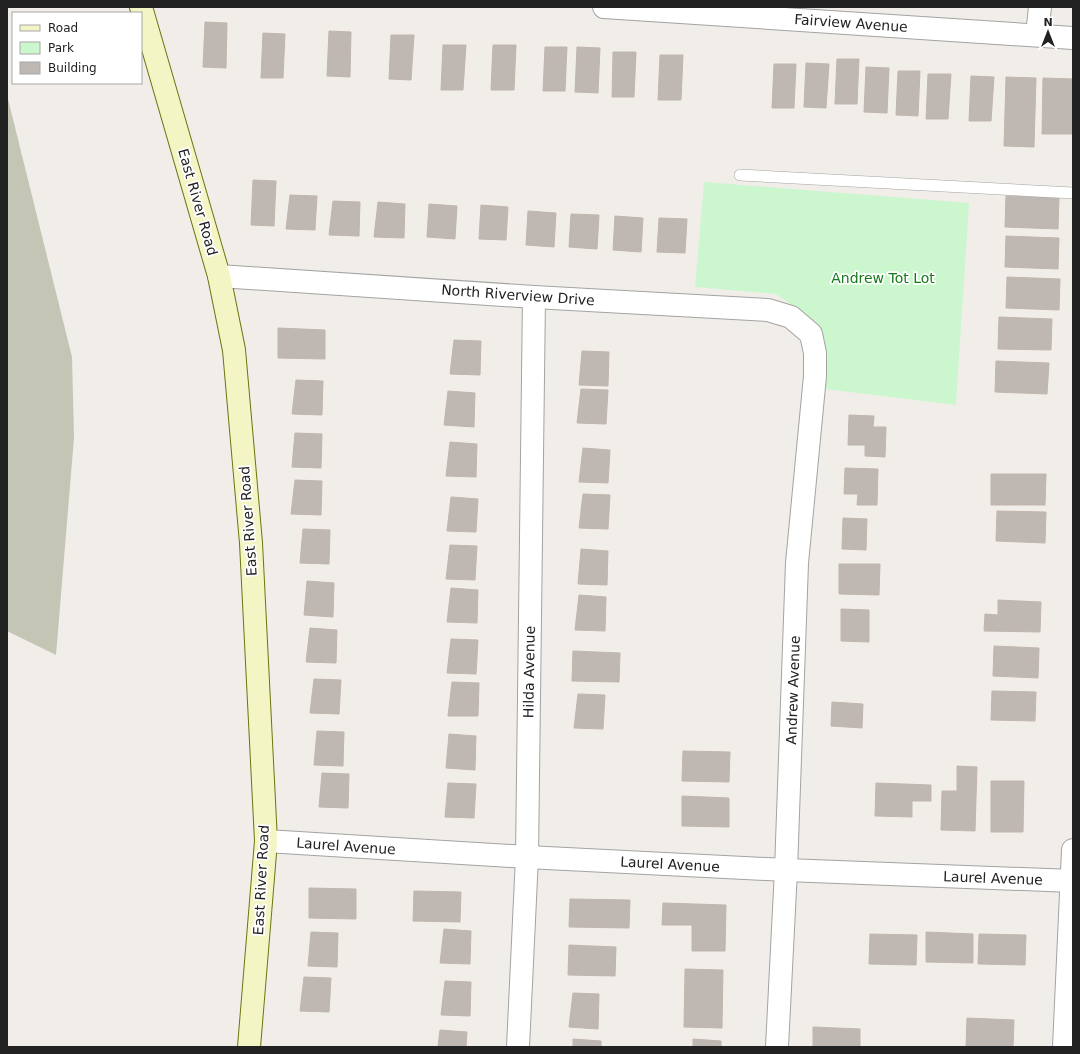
<svg xmlns="http://www.w3.org/2000/svg" width="1080" height="1054" font-family="'DejaVu Sans',sans-serif">
<style>
.construction{fill:#c5c5b5}
.park{fill:#ccf6ce}
.building{fill:#bfb8b2;stroke:#c2b5ad}
.lines{fill:none;stroke-linecap:round;stroke-linejoin:round}
.lane-casing{stroke:#a3a3a3;stroke-width:12}
.street-casing{stroke:#a3a3a3;stroke-width:24}
.secondary-casing{stroke:#6c730f;stroke-width:24}
.lane{stroke:#fff;stroke-width:11}
.street{stroke:#fff;stroke-width:22}
.secondary{stroke:#f4f5c4;stroke-width:22}
.labels{text-anchor:middle;stroke-width:3.5;stroke-linejoin:round;paint-order:stroke}
.street-label{font-size:14px;fill:#222;stroke:#fff}
.park-label{font-size:14px;fill:#167a1b;stroke:#fff}
</style>
<rect width="100%" height="100%" fill="#f1eeea"/>
<polygon class="construction" points="7,95 72,357 74,438 56,655 7,631"/>
<polygon class="park" points="704,182 969,203 956,405 825,389 828,355 819,329 799,310 776,294 695,287"/>
<g class="building">
<polygon points="205,22 227,23 226,68 203,67"/>
<polygon points="329,31 351,32 350,77 327,76"/>
<polygon points="263,33 285,34 283,78 261,78"/>
<polygon points="391,35 414,35 411,80 389,79"/>
<polygon points="443,45 466,45 463,90 441,90"/>
<polygon points="493,45 516,45 514,90 491,90"/>
<polygon points="545,47 567,47 565,91 543,91"/>
<polygon points="577,47 600,48 598,93 575,92"/>
<polygon points="613,52 636,52 634,97 612,97"/>
<polygon points="660,55 683,55 681,100 658,100"/>
<polygon points="837,59 859,59 857,104 835,104"/>
<polygon points="806,63 829,64 826,108 804,107"/>
<polygon points="774,64 796,64 794,108 772,108"/>
<polygon points="866,67 889,68 887,113 864,112"/>
<polygon points="898,71 920,71 918,116 896,115"/>
<polygon points="928,74 951,74 948,119 926,119"/>
<polygon points="971,76 994,77 991,121 969,121"/>
<polygon points="1006,77 1036,78 1034,147 1004,146"/>
<polygon points="1043,78 1073,79 1073,134 1042,134"/>
<polygon points="253,180 276,181 274,226 251,225"/>
<polygon points="290,195 317,196 315,230 286,229"/>
<polygon points="1006,196 1059,198 1058,229 1005,227"/>
<polygon points="333,201 360,202 359,236 329,235"/>
<polygon points="378,202 405,204 404,238 374,237"/>
<polygon points="429,204 457,206 455,239 427,237"/>
<polygon points="481,205 508,207 506,240 479,239"/>
<polygon points="528,211 556,213 554,247 526,245"/>
<polygon points="571,214 599,215 597,249 569,247"/>
<polygon points="615,216 643,218 641,252 613,250"/>
<polygon points="659,218 687,219 685,253 657,252"/>
<polygon points="1006,236 1059,238 1058,269 1005,267"/>
<polygon points="1007,277 1060,279 1059,310 1006,308"/>
<polygon points="999,317 1052,319 1051,350 998,349"/>
<polygon points="278,328 325,330 325,359 278,358"/>
<polygon points="454,340 481,341 480,375 450,374"/>
<polygon points="582,351 609,352 608,386 579,385"/>
<polygon points="996,361 1049,363 1047,394 995,392"/>
<polygon points="296,380 323,381 322,415 292,414"/>
<polygon points="581,389 608,390 606,424 577,423"/>
<polygon points="448,391 475,393 474,427 444,425"/>
<polygon points="849,415 874,416 873,427 886,427 885,457 865,456 865,445 848,445"/>
<polygon points="295,433 322,434 321,468 292,467"/>
<polygon points="450,442 477,444 476,477 446,476"/>
<polygon points="583,448 610,450 608,483 579,482"/>
<polygon points="845,468 878,469 877,505 857,505 858,494 844,494"/>
<polygon points="991,474 1046,474 1045,505 991,505"/>
<polygon points="295,480 322,481 321,515 291,514"/>
<polygon points="583,494 610,495 608,529 579,528"/>
<polygon points="451,497 478,499 476,532 447,531"/>
<polygon points="997,511 1046,512 1045,543 996,541"/>
<polygon points="843,518 867,519 866,550 842,549"/>
<polygon points="303,529 330,530 329,564 300,563"/>
<polygon points="450,545 477,546 475,580 446,579"/>
<polygon points="581,549 608,551 607,585 578,584"/>
<polygon points="839,564 880,564 879,595 839,594"/>
<polygon points="307,581 334,583 333,617 304,615"/>
<polygon points="451,588 478,590 477,623 447,622"/>
<polygon points="579,595 606,597 605,631 575,630"/>
<polygon points="998,600 1041,602 1040,632 984,631 985,614 998,615"/>
<polygon points="841,609 869,610 869,642 841,641"/>
<polygon points="310,628 337,630 336,663 306,662"/>
<polygon points="451,639 478,640 476,674 447,673"/>
<polygon points="994,646 1039,648 1038,678 993,676"/>
<polygon points="573,651 620,653 619,682 572,681"/>
<polygon points="314,679 341,680 339,714 310,713"/>
<polygon points="452,682 479,683 478,716 448,716"/>
<polygon points="992,691 1036,692 1035,721 991,720"/>
<polygon points="578,694 605,695 603,729 574,728"/>
<polygon points="832,702 863,704 862,728 831,726"/>
<polygon points="317,731 344,732 343,766 314,765"/>
<polygon points="449,734 476,736 475,770 446,768"/>
<polygon points="683,751 730,752 729,782 682,781"/>
<polygon points="957,766 977,767 975,831 941,830 942,791 957,791"/>
<polygon points="322,773 349,774 348,808 319,807"/>
<polygon points="991,781 1024,781 1023,832 991,832"/>
<polygon points="448,783 476,784 474,818 445,817"/>
<polygon points="876,783 931,785 931,801 912,801 912,817 875,816"/>
<polygon points="682,796 729,798 729,827 682,826"/>
<polygon points="309,888 356,889 356,919 309,918"/>
<polygon points="414,891 461,892 460,922 413,921"/>
<polygon points="570,899 630,900 629,928 569,927"/>
<polygon points="663,903 726,905 725,951 692,951 692,925 662,925"/>
<polygon points="444,929 471,931 470,964 440,963"/>
<polygon points="311,932 338,933 337,967 308,966"/>
<polygon points="926,932 973,934 973,963 926,962"/>
<polygon points="870,934 917,935 916,965 869,964"/>
<polygon points="979,934 1026,935 1025,965 978,964"/>
<polygon points="569,945 616,947 615,976 568,975"/>
<polygon points="685,969 723,970 722,1028 684,1027"/>
<polygon points="304,977 331,978 329,1012 300,1011"/>
<polygon points="445,981 471,982 470,1016 441,1015"/>
<polygon points="573,993 599,994 598,1029 569,1027"/>
<polygon points="967,1018 1014,1020 1013,1047 966,1047"/>
<polygon points="813,1027 860,1029 860,1047 813,1047"/>
<polygon points="440,1030 467,1032 466,1047 438,1047"/>
<polygon points="573,1039 601,1041 601,1047 573,1047"/>
<polygon points="693,1039 721,1041 721,1047 693,1047"/>
</g>
<g class="lines">
<g class="lane-casing">
<polyline id="lane" points="740,175 1073,193"/>
</g>
<g class="street-casing">
<g id="street">
<polyline points="604,7 1073,38"/>
<polyline points="1037,35 1040,7"/>
<polyline points="219,276 534,297 768,310 791,317 811,334 815,353 815,376 797,563 786,870 777,1047"/>
<polyline points="266,841 527,857 786,870 1073,881"/>
<polyline points="518,1047 527,857 534,297"/>
<polyline points="1064,1047 1073,850"/>
</g>
</g>
<g class="secondary-casing">
<polyline id="secondary" points="141,7 219,276 234,350 251,543 266,841 249,1047"/>
</g>
<use href="#lane" class="lane"/>
<use href="#street" class="street"/>
<use href="#secondary" class="secondary"/>
</g>
<g class="labels">
<g class="street-label">
<text transform="translate(851 23) rotate(4)" y="5">Fairview Avenue</text>
<text transform="translate(198 202) rotate(74)" y="5">East River Road</text>
<text transform="translate(518 295) rotate(4)" y="5">North Riverview Drive</text>
<text transform="translate(248 521) rotate(-94)" y="5">East River Road</text>
<text transform="translate(529 672) rotate(-89)" y="5">Hilda Avenue</text>
<text transform="translate(793 690) rotate(-88)" y="5">Andrew Avenue</text>
<text transform="translate(346 846) rotate(4)" y="5">Laurel Avenue</text>
<text transform="translate(670 864) rotate(3)" y="5">Laurel Avenue</text>
<text transform="translate(993 878) rotate(2)" y="5">Laurel Avenue</text>
<text transform="translate(261 880) rotate(-87)" y="5">East River Road</text>
</g>
<g class="park-label">
<text x="883" y="283">Andrew Tot Lot</text>
</g>
</g>
<rect width="1080" height="1054" fill="none" stroke="#222222" stroke-width="16"/>
<rect x="12" y="12" width="130" height="72" fill="#ffffff" stroke="#a7a7a7"/>
<rect x="20" y="25" width="20" height="6" fill="#f4f5c4" stroke="#a7a7a7"/>
<text x="48" y="32" font-size="12" fill="#222222">Road</text>
<rect x="20" y="42" width="20" height="12" fill="#ccf6ce" stroke="#a7a7a7"/>
<text x="48" y="52" font-size="12" fill="#222222">Park</text>
<rect x="20" y="62" width="20" height="12" fill="#bfb8b2" stroke="#a7a7a7"/>
<text x="48" y="72" font-size="12" fill="#222222">Building</text>
<g transform="translate(1048 32)" stroke="#ffffff" stroke-width="3" paint-order="stroke">
<path d="M0-3L7 15L0 10L-7 15Z" fill="#222222"/>
<text y="-6" font-size="11" font-weight="bold" text-anchor="middle" fill="#222222">N</text>
</g>
</svg>
